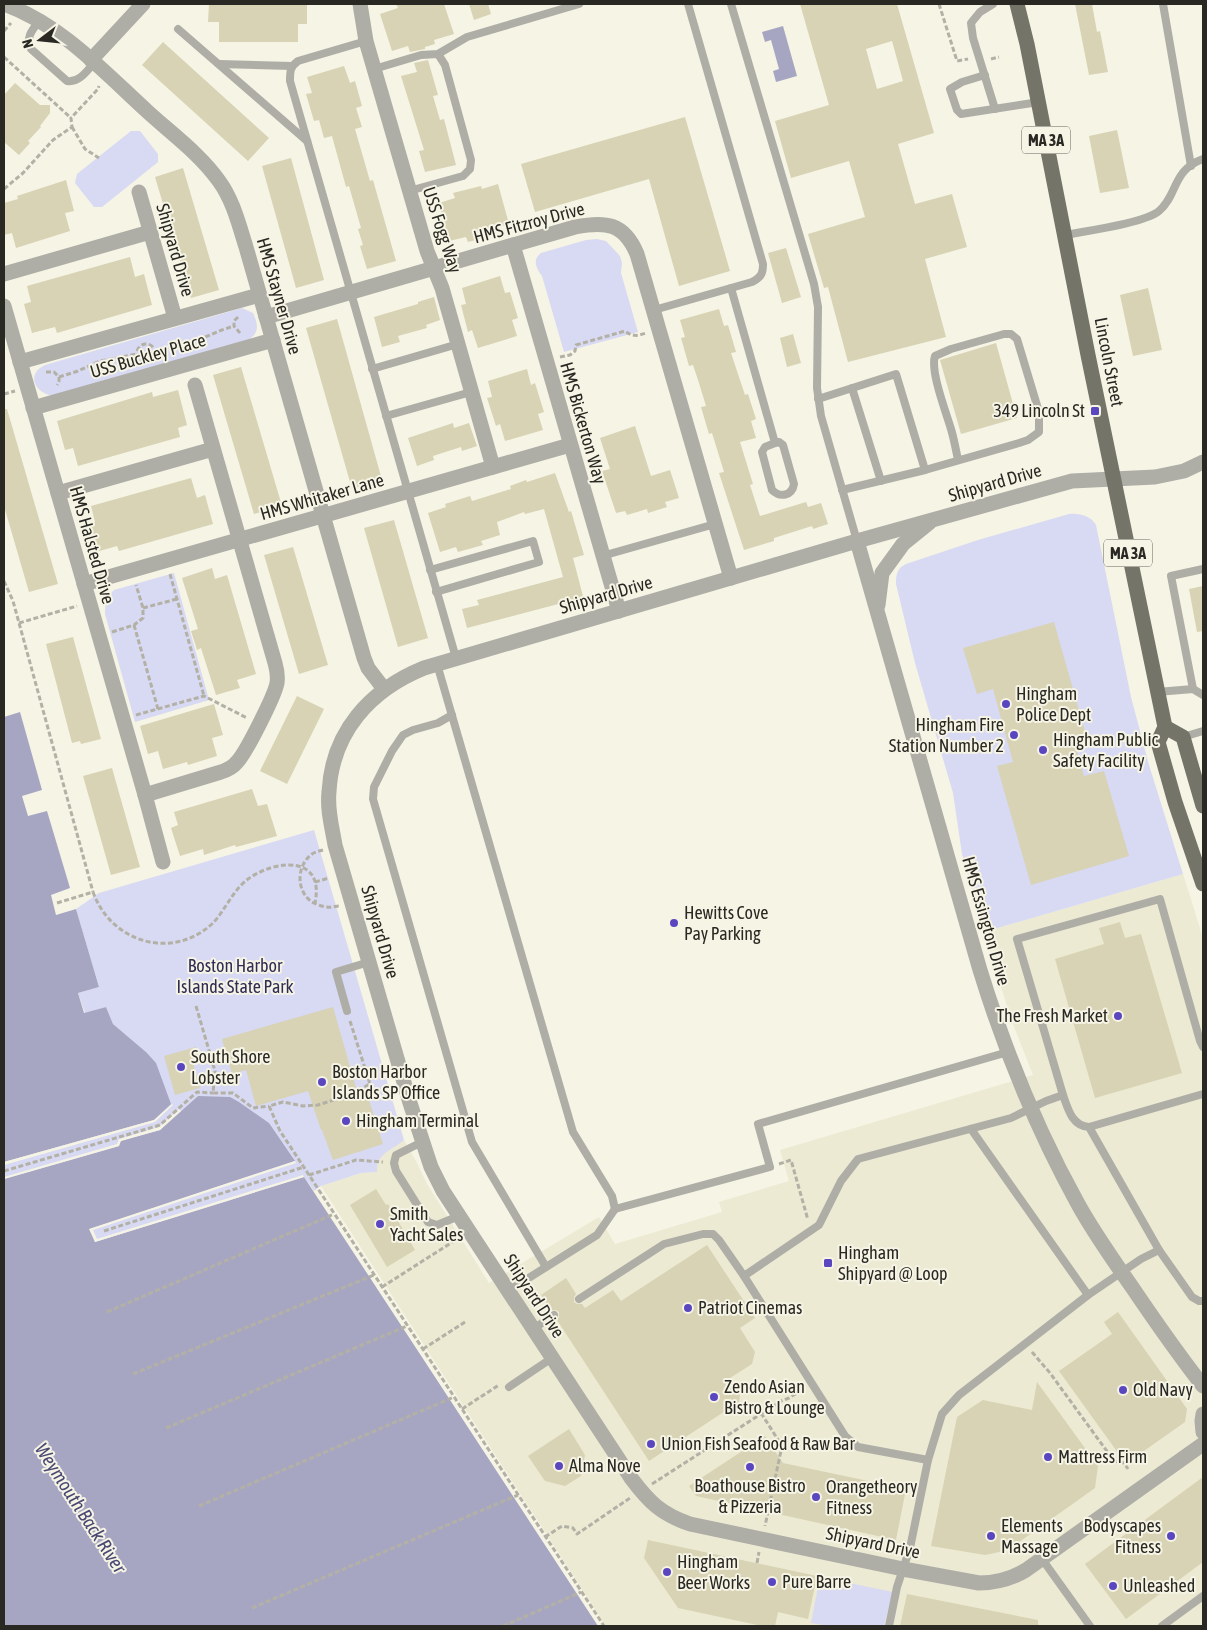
<svg xmlns="http://www.w3.org/2000/svg" width="1207" height="1630" font-family="'Asap Condensed',sans-serif">
<style>
.built{fill:#ecead3}
.green{fill:#d8d9f3}
.water{fill:#a6a6c3}
.pier{fill:#f6f4e5}
.building{fill:#d7d3b4;fill-rule:evenodd}
.lines{fill:none;stroke-linecap:round;stroke-linejoin:round}
.path{stroke:#b3b1a5;stroke-width:3;stroke-dasharray:5 2.5;stroke-linecap:butt}
.service{stroke:#aeaea7;stroke-width:8}
.minor{stroke:#aeaea7;stroke-width:15}
.primary{stroke:#757469;stroke-width:15}
.poi-dot{fill:#5a46be;stroke:#f6f4e5;stroke-width:2}
.labels{text-anchor:middle;stroke-width:4;stroke-linejoin:round;paint-order:stroke}
.shield{fill:#f6f4e5;stroke:#66655d;stroke-width:1}
.shield-label{font-size:16px;font-weight:bold;fill:#292823}
.street-label{font-size:18px;fill:#292823;stroke:#f6f4e5}
.poi-label{font-size:18px;fill:#292823;stroke:#f6f4e5;text-anchor:start}
.park-label{font-size:18px;fill:#2f2c55;stroke:#f6f4e5}
.water-label{font-size:19px;font-style:italic;fill:#494873;stroke:#f6f4e5}
</style>
<rect width="100%" height="100%" fill="#f6f4e5"/>
<polygon class="built" points="1183,874 1203,938 1203,1626 606,1626 321,1186 361,1173 377,1172 377,1167 381,1156 404,1140 417,1163 427,1184 489,1283 599,1217 615,1244 722,1212 719,1202 789,1181 780,1150 1033,1075 1011,1019 984,932"/>
<g class="green">
<polygon points="131,131 140,131 158,154 158,162 102,207 94,207 75,183 77,174"/>
<path d="M597,239L606,241L620,256L622,263L621,273L638,332L564,352L542,276C536,268 532,260 541,253L586,240Z"/>
<path d="M242,308L253,313C258,324 260,333 248,340L52,396C34,392 26,374 45,365Z"/>
<path d="M1069,514C1080,513 1091,516 1096,525L1131,697L1149,765L1183,874L984,932L962,854L953,793L915,663L896,584C896,575 897,568 906,564L978,540Z"/>
<path d="M174,573L209,700L135,722L105,614C105,604 106,597 114,590Z"/>
<path d="M314,830L404,1140C393,1150 376,1153 377,1172L361,1173L321,1186L314,1191L304,1177L95,1242L89,1229L269,1123L256,1115L198,1096L160,1130L119,1146L4,1179V1162L154,1120L146,1052L113,1024L106,1007L85,1013L78,993L99,987L76,909L99,893Z"/>
<polygon points="820,1577 893,1592 884,1626 829,1626 811,1623"/>
</g>
<g class="water">
<polygon points="783,26 797,76 776,82 773,71 779,69 771,40 765,42 762,32"/>
<polygon points="20,712 42,790 22,796 28,816 47,811 70,888 51,895 56,915 76,909 99,987 78,993 84,1013 106,1007 113,1024 146,1052 156,1063 171,1104 154,1120 4,1162 4,717"/>
<polygon points="198,1096 230,1097 239,1102 269,1123 295,1161 90,1229 95,1242 304,1177 598,1626 4,1626 4,1179 119,1146 120,1141 160,1130"/>
</g>
<g class="pier">
<polygon points="172,1104 173,1105 155,1122 4,1165 4,1162 154,1120"/>
<polygon points="179,1109 181,1111 160,1130 121,1141 119,1146 4,1179 4,1177 117,1144 119,1139 159,1127"/>
<polygon points="295,1161 296,1163 93,1230 97,1239 303,1175 304,1177 95,1242 89,1229"/>
</g>
<g class="building">
<polygon points="209,4 307,4 307,24 298,24 298,42 219,42 219,22 208,22"/>
<polygon points="396,4 444,4 454,34 434,40 435,44 425,47 425,49 410,52 408,46 392,51 380,14 398,8"/>
<polygon points="469,4 488,4 491,14 474,20"/>
<path d="M800,4H897L934,133L898,144L915,204L952,194L967,247L925,259L946,337L848,362L828,287L824,288L808,234L865,217L849,161L791,178L775,121L829,105ZM892,41L903,81L877,89L866,49Z"/>
<polygon points="1075,4 1092,4 1097,32 1100,31 1108,72 1089,75"/>
<polygon points="163,42 269,138 248,161 142,65"/>
<polygon points="428,60 438,95 433,96 440,120 444,119 456,165 425,172 419,151 424,150 401,76 417,72 414,63"/>
<polygon points="344,66 350,83 355,81 362,106 356,108 362,127 355,129 370,181 373,180 396,261 367,269 360,246 363,245 358,229 361,228 349,186 346,187 332,136 324,138 319,120 314,121 306,94 312,93 307,77"/>
<polygon points="15,83 40,105 50,105 50,113 40,126 41,127 28,141 30,143 19,155 4,142 4,95"/>
<polygon points="685,117 730,271 679,286 649,179 535,212 521,164"/>
<polygon points="1117,130 1129,188 1100,193 1089,136"/>
<polygon points="291,158 324,280 296,288 262,166"/>
<polygon points="183,168 219,290 191,298 155,177"/>
<polygon points="66,180 74,211 65,213 70,231 16,248 12,233 4,235 4,203 18,199 17,196"/>
<polygon points="498,184 509,224 494,228 495,235 468,242 466,237 449,241 439,203 455,198 453,193 481,186 482,189"/>
<polygon points="786,248 801,297 782,303 768,253"/>
<polygon points="130,257 135,277 144,274 152,305 57,333 55,327 32,333 24,304 31,302 27,286"/>
<polygon points="500,276 505,293 510,292 518,318 512,320 517,336 478,348 472,330 468,332 461,305 466,304 462,288"/>
<polygon points="1148,288 1162,350 1133,356 1120,295"/>
<polygon points="434,297 440,320 426,325 427,328 398,336 400,342 382,347 374,317 418,304 418,302"/>
<polygon points="719,309 724,326 728,325 736,352 731,353 745,395 748,394 756,419 751,421 756,438 740,442 753,484 750,485 760,516 806,502 808,507 821,503 828,524 813,529 812,526 774,538 774,541 744,550 719,473 724,472 712,433 709,434 701,407 706,406 698,380 693,365 689,366 681,338 685,337 680,320"/>
<polygon points="337,319 382,480 352,489 306,328"/>
<polygon points="793,334 801,363 787,367 780,338"/>
<polygon points="996,343 1017,418 961,434 940,360"/>
<polygon points="241,367 282,506 254,514 213,375"/>
<polygon points="527,369 531,385 535,383 544,412 538,414 543,430 505,441 500,424 496,426 487,398 492,397 488,381"/>
<polygon points="178,390 187,425 178,428 180,437 78,466 73,448 65,450 57,421 152,392 153,397"/>
<polygon points="4,409 7,409 58,584 29,592 4,506"/>
<polygon points="453,423 454,428 469,423 477,446 462,451 461,447 433,456 434,460 417,466 408,438"/>
<polygon points="635,426 651,476 670,470 679,498 665,502 667,507 648,513 647,509 627,515 625,511 616,513 602,471 610,469 600,438"/>
<polygon points="555,473 569,512 571,511 584,555 573,558 584,600 563,606 562,603 467,628 462,609 479,605 477,600 563,577 544,509 525,514 524,512 497,522 500,535 481,541 483,545 458,552 456,547 440,552 428,513 446,507 445,504 470,496 472,501 511,489 510,486 526,480 527,482"/>
<polygon points="191,478 197,498 205,495 213,524 119,551 117,546 96,552 89,523 95,522 91,506"/>
<polygon points="394,520 428,638 398,647 364,528"/>
<polygon points="293,547 328,665 299,674 264,555"/>
<polygon points="212,568 215,579 227,575 256,674 237,680 240,688 216,695 201,648 197,650 191,631 198,629 182,578"/>
<polygon points="1203,586 1203,631 1197,632 1189,589"/>
<polygon points="1054,622 1086,735 1073,738 1084,776 1104,771 1129,856 1031,885 997,766 1013,762 993,689 977,694 963,648"/>
<polygon points="73,637 101,739 81,744 80,741 72,743 46,644"/>
<polygon points="297,696 324,709 287,784 260,771"/>
<polygon points="214,704 223,735 212,738 217,756 188,765 187,762 163,769 158,751 148,754 140,726"/>
<polygon points="112,768 140,867 111,875 83,776"/>
<polygon points="252,789 258,806 267,804 277,836 236,847 235,845 204,855 203,849 180,856 171,828 178,825 174,812"/>
<polygon points="1120,922 1125,938 1141,934 1182,1073 1095,1098 1055,959 1104,944 1099,928"/>
<polygon points="333,1007 359,1098 367,1094 383,1144 333,1160 322,1130 321,1130 308,1091 256,1106 246,1070 232,1074 222,1039"/>
<polygon points="196,1047 200,1061 193,1063 200,1088 175,1095 164,1056"/>
<polygon points="376,1189 386,1205 388,1204 415,1250 387,1267 350,1205"/>
<polygon points="707,1245 755,1318 740,1328 755,1352 752,1364 730,1378 740,1395 739,1402 649,1461 557,1320 559,1317 559,1312 556,1310 551,1310 541,1295 566,1278 576,1294 574,1297 574,1302 577,1304 582,1304 585,1308 613,1290 621,1301"/>
<polygon points="1118,1312 1187,1409 1185,1422 1134,1458 1121,1457 1059,1371 1112,1334 1104,1322"/>
<polygon points="1037,1382 1098,1466 1095,1488 1015,1545 1004,1551 985,1555 931,1546 957,1417 983,1400 1032,1410"/>
<polygon points="569,1429 585,1455 581,1476 565,1486 545,1481 528,1456"/>
<polygon points="765,1436 783,1463 906,1489 896,1540 696,1496 689,1486"/>
<polygon points="1203,1477 1203,1562 1126,1619 1085,1564"/>
<polygon points="648,1540 817,1576 808,1619 778,1612 775,1626 762,1626 678,1608 644,1558"/>
<polygon points="907,1594 1038,1620 1038,1626 900,1626"/>
</g>
<g class="lines">
<g class="path">
<polyline points="939,4 957,61 968,59"/>
<polyline points="4,31 11,23"/>
<polyline points="4,57 71,118"/>
<polyline points="991,59 999,57"/>
<polyline points="72,127 85,149 99,158"/>
<polyline points="4,189 23,173 53,140 72,127 71,118 98,89 99,86"/>
<polyline points="238,317 234,321 234,326 240,333"/>
<circle cx="146" cy="353" r="9"/>
<path d="M155,351C184,350 207,334 234,326"/>
<path d="M560,357L570,355L575,351L576,345L625,331C633,337 637,336 646,333"/>
<polyline points="46,372 54,372 59,377 59,381 57,385"/>
<polyline points="59,377 78,371 100,361 137,354"/>
<polyline points="4,394 15,391"/>
<polyline points="170,574 204,696"/>
<polyline points="4,581 13,601 93,892"/>
<polyline points="143,608 177,599"/>
<polyline points="19,623 77,606"/>
<polyline points="134,625 158,709"/>
<polyline points="112,632 134,625 143,618 143,608 136,585"/>
<polyline points="136,715 204,696 247,718"/>
<path d="M323,850C320,851 315,852 312,854C296,866 296,891 312,902C316,904 323,907 327,907C331,908 336,906 339,906"/>
<polyline points="315,882 329,878"/>
<path d="M57,903L93,892C111,942 171,961 212,924C225,911 232,891 248,879C276,859 325,855 315,903"/>
<polyline points="196,1006 215,1071 213,1093 233,1093 253,1108 269,1106"/>
<polyline points="350,1021 370,1084 349,1095 318,1105 303,1106 283,1102 269,1106 280,1131 309,1175 604,1626"/>
<polyline points="779,1164 791,1160 808,1220"/>
<polyline points="4,1171 160,1125 197,1092 213,1093"/>
<polyline points="309,1175 356,1160 383,1162"/>
<polyline points="104,1231 304,1167"/>
<polyline points="382,1287 454,1241 450,1232"/>
<polyline points="107,1312 334,1214"/>
<polyline points="423,1349 465,1322"/>
<polyline points="1032,1352 1050,1373 1114,1461 1124,1463 1128,1469"/>
<polyline points="133,1374 374,1275"/>
<polyline points="462,1409 499,1385"/>
<polyline points="761,1413 782,1446 765,1526"/>
<polyline points="166,1428 407,1326"/>
<polyline points="652,1484 781,1401 789,1398 803,1389"/>
<polyline points="199,1506 454,1397"/>
<polyline points="545,1537 562,1526 573,1528 577,1534 630,1498"/>
<polyline points="757,1563 759,1552"/>
<polyline points="252,1608 518,1495"/>
<polyline points="503,1626 581,1592"/>
</g>
<g class="service">
<polyline points="731,4 814,284 818,307 817,388 821,416 857,541"/>
<polyline points="993,4 980,12 971,23 973,38 995,109"/>
<polyline points="1163,4 1191,166"/>
<path d="M40,20C33,29 25,37 31,49L67,81C79,83 87,71 94,63"/>
<polyline points="178,29 307,141"/>
<path d="M366,41L298,61C290,67 290,71 290,81L456,658"/>
<polyline points="219,64 292,66"/>
<polyline points="374,69 421,55 438,54 467,37 579,4"/>
<polyline points="985,75 962,82 950,89 957,110 961,114 1039,102"/>
<polyline points="409,191 463,176 470,169 471,160 445,65 438,54"/>
<path d="M1065,235C1085,231 1145,223 1159,211C1178,195 1172,170 1203,159"/>
<path d="M731,288L775,443L765,447L762,452L772,490C780,498 792,496 794,484L783,445L779,442L775,443"/>
<path d="M654,310L752,282C761,277 763,274 763,264L688,4"/>
<polyline points="372,369 458,344"/>
<polyline points="852,388 881,481"/>
<polyline points="818,399 896,374 925,470 842,490"/>
<polyline points="386,416 471,392"/>
<path d="M925,470L1019,443L1028,440L1039,432V412L1017,339L1011,334H1004L951,349L935,356C930,371 946,412 951,429C954,439 956,450 958,460"/>
<polyline points="602,556 715,524"/>
<polyline points="430,570 533,541 539,562 436,592"/>
<polyline points="437,664 573,1132 612,1196 615,1209"/>
<polyline points="1193,689 1171,576 1203,569"/>
<polyline points="1157,692 1193,689 1203,695"/>
<polyline points="452,715 438,723 413,730 403,735 392,751 374,787 373,799 472,1142 546,1267"/>
<polyline points="1183,737 1203,731"/>
<polyline points="347,1011 336,972 369,962"/>
<polyline points="1063,1095 1017,939 1160,899 1200,1041 1203,1047"/>
<polyline points="1089,1127 1203,1094"/>
<polyline points="971,1129 1088,1295"/>
<polyline points="422,1142 396,1155 394,1163 396,1171 428,1222 437,1225 459,1216"/>
<polyline points="1159,1250 1192,1297 1199,1301 1203,1301"/>
<path d="M744,1276L819,1225L841,1181L858,1159L1011,1118L1046,1101L1063,1095C1068,1109 1072,1126 1089,1127L1159,1250L1141,1259L1088,1295L959,1395L942,1414L928,1460L910,1548L897,1587L889,1626"/>
<polyline points="508,1291 597,1235 615,1209 770,1167 758,1124 1008,1052"/>
<polyline points="579,1299 664,1244 703,1234 713,1234 719,1240 744,1276 845,1436 858,1447 928,1460"/>
<polyline points="533,1329 554,1315"/>
<polyline points="509,1387 552,1358"/>
<polyline points="1042,1559 1090,1626"/>
<polyline points="1162,1626 1203,1596"/>
</g>
<g class="minor">
<path d="M4,4C62,25 103,71 148,112C172,134 200,154 219,181C233,200 239,225 246,247L364,658L368,668L384,689"/>
<polyline points="360,4 366,41 427,251 442,288 493,467"/>
<polyline points="91,60 143,4"/>
<polyline points="139,192 175,318"/>
<polyline points="513,245 619,611"/>
<polyline points="4,274 150,232"/>
<polyline points="4,306 145,795 163,862"/>
<path d="M266,317L575,227C606,221 624,223 637,254L731,578"/>
<polyline points="20,362 259,295"/>
<polyline points="33,408 273,340"/>
<path d="M1203,462L1184,471L1155,477L1072,481L857,541L424,668C370,690 332,732 329,792C327,810 332,827 335,845L410,1103L431,1167L443,1191L471,1234L631,1478C649,1502 661,1514 690,1524L903,1569L979,1583C997,1583 1011,1579 1026,1570L1203,1444"/>
<polyline points="58,493 213,449"/>
<path d="M857,541L980,970C1005,1051 1037,1130 1078,1204C1094,1233 1113,1260 1132,1287C1155,1321 1178,1354 1203,1386"/>
<polyline points="84,584 570,445"/>
<polyline points="878,605 882,573 903,544 929,523"/>
<path d="M145,795L221,772C227,770 233,767 237,762C246,753 275,695 277,683C278,676 277,670 275,663L195,385"/>
<polyline points="1203,1414 1202,1421 1203,1432"/>
</g>
<g class="primary">
<polyline points="1017,4 1027,44 1088,355 1165,727 1158,742 1175,802 1203,884"/>
<polyline points="1165,727 1183,737 1203,806"/>
</g>
</g>
<g class="poi-dot">
<rect x="1090" y="406" width="10" height="10" rx="2.5"/>
<circle cx="1006" cy="704" r="5"/>
<circle cx="1014" cy="735" r="5"/>
<circle cx="1043" cy="750" r="5"/>
<circle cx="674" cy="923" r="5"/>
<circle cx="1118" cy="1016" r="5"/>
<circle cx="181" cy="1067" r="5"/>
<circle cx="322" cy="1082" r="5"/>
<circle cx="346" cy="1121" r="5"/>
<circle cx="380" cy="1224" r="5"/>
<rect x="823" y="1258" width="10" height="10" rx="2.5"/>
<circle cx="688" cy="1308" r="5"/>
<circle cx="1123" cy="1390" r="5"/>
<circle cx="714" cy="1397" r="5"/>
<circle cx="651" cy="1444" r="5"/>
<circle cx="1048" cy="1457" r="5"/>
<circle cx="559" cy="1466" r="5"/>
<circle cx="750" cy="1467" r="5"/>
<circle cx="816" cy="1497" r="5"/>
<circle cx="991" cy="1536" r="5"/>
<circle cx="1171" cy="1536" r="5"/>
<circle cx="667" cy="1572" r="5"/>
<circle cx="772" cy="1582" r="5"/>
<circle cx="1113" cy="1586" r="5"/>
</g>
<g class="labels">
<g class="shield">
<rect x="1022" y="126.5" width="48" height="27" rx="4"/>
<rect x="1104" y="539.5" width="48" height="27" rx="4"/>
</g>
<g class="shield-label">
<text x="1046" y="146">MA 3A</text>
<text x="1128" y="559">MA 3A</text>
</g>
<g class="street-label">
<text transform="translate(529 223) rotate(-15)" y="6">HMS Fitzroy Drive</text>
<text transform="translate(442 230) rotate(72)" y="6">USS Fogg Way</text>
<text transform="translate(175 250) rotate(74)" y="6">Shipyard Drive</text>
<text transform="translate(279 296) rotate(74)" y="6">HMS Stayner Drive</text>
<text transform="translate(148 356) rotate(-16)" y="6">USS Buckley Place</text>
<text transform="translate(1109 362) rotate(79)" y="6">Lincoln Street</text>
<text transform="translate(583 423) rotate(74)" y="6">HMS Bickerton Way</text>
<text transform="translate(995 483) rotate(-16)" y="6">Shipyard Drive</text>
<text transform="translate(322 497) rotate(-16)" y="6">HMS Whitaker Lane</text>
<text transform="translate(92 545) rotate(74)" y="6">HMS Halsted Drive</text>
<text transform="translate(606 595) rotate(-16)" y="6">Shipyard Drive</text>
<text transform="translate(986 921) rotate(74)" y="6">HMS Essington Drive</text>
<text transform="translate(380 932) rotate(74)" y="6">Shipyard Drive</text>
<text transform="translate(534 1296) rotate(57)" y="6">Shipyard Drive</text>
<text transform="translate(873 1543) rotate(12)" y="6">Shipyard Drive</text>
</g>
<g class="poi-label">
<text x="1085" y="417" text-anchor="end">349 Lincoln St</text>
<text x="1016" y="700">Hingham<tspan x="1016" dy="21">Police Dept</tspan></text>
<text x="1004" y="731" text-anchor="end">Hingham Fire<tspan x="1004" dy="21">Station Number 2</tspan></text>
<text x="1053" y="746">Hingham Public<tspan x="1053" dy="21">Safety Facility</tspan></text>
<text x="684" y="919">Hewitts Cove<tspan x="684" dy="21">Pay Parking</tspan></text>
<text x="1108" y="1022" text-anchor="end">The Fresh Market</text>
<text x="191" y="1063">South Shore<tspan x="191" dy="21">Lobster</tspan></text>
<text x="332" y="1078">Boston Harbor<tspan x="332" dy="21">Islands SP Office</tspan></text>
<text x="356" y="1127">Hingham Terminal</text>
<text x="390" y="1220">Smith<tspan x="390" dy="21">Yacht Sales</tspan></text>
<text x="838" y="1259">Hingham<tspan x="838" dy="21">Shipyard @ Loop</tspan></text>
<text x="698" y="1314">Patriot Cinemas</text>
<text x="724" y="1393">Zendo Asian<tspan x="724" dy="21">Bistro &amp; Lounge</tspan></text>
<text x="1133" y="1396">Old Navy</text>
<text x="661" y="1450">Union Fish Seafood &amp; Raw Bar</text>
<text x="1058" y="1463">Mattress Firm</text>
<text x="569" y="1472">Alma Nove</text>
<text x="750" y="1492" text-anchor="middle">Boathouse Bistro<tspan x="750" dy="21">&amp; Pizzeria</tspan></text>
<text x="826" y="1493">Orangetheory<tspan x="826" dy="21">Fitness</tspan></text>
<text x="1001" y="1532">Elements<tspan x="1001" dy="21">Massage</tspan></text>
<text x="1161" y="1532" text-anchor="end">Bodyscapes<tspan x="1161" dy="21">Fitness</tspan></text>
<text x="677" y="1568">Hingham<tspan x="677" dy="21">Beer Works</tspan></text>
<text x="782" y="1588">Pure Barre</text>
<text x="1123" y="1592">Unleashed</text>
</g>
<g class="park-label">
<text x="235" y="972">Boston Harbor<tspan x="235" dy="21">Islands State Park</tspan></text>
</g>
<g class="water-label">
<text transform="translate(81 1508) rotate(57)" y="7">Weymouth Back River</text>
</g>
</g>
<rect width="1207" height="1630" fill="none" stroke="#292823" stroke-width="10"/>
<g transform="translate(40 40) rotate(254)" stroke="#f6f4e5" stroke-width="4" paint-order="stroke">
<path d="M0-4L9 19L0 12L-9 19Z" fill="#292823"/>
<text y="-8" font-size="14" font-weight="bold" text-anchor="middle" fill="#292823">N</text>
</g>
</svg>
